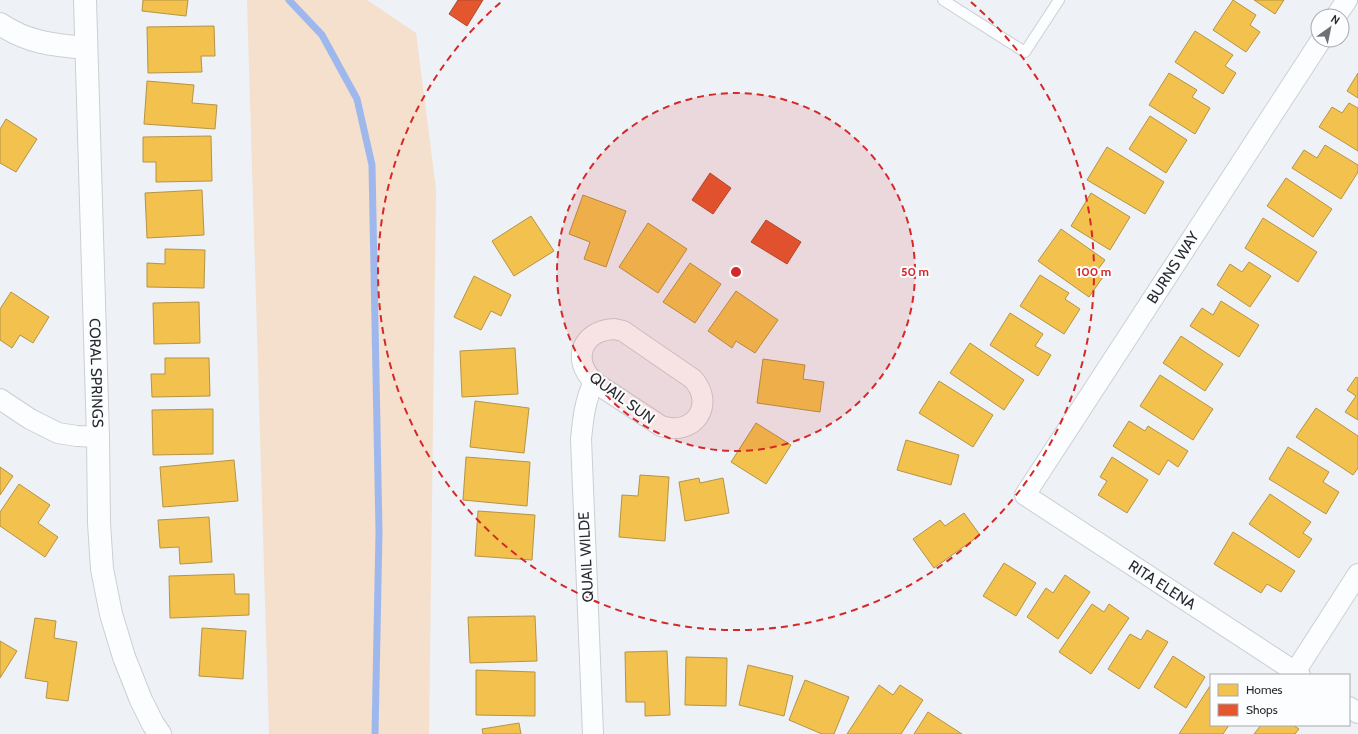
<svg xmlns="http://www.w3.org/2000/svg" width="1358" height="734" font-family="Cabin,sans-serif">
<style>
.green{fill:#f5dfcd}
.homes{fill:#f2c14e;stroke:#b59444}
.shops{fill:#e4572e;stroke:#ac4a2e}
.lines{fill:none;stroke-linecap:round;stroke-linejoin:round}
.stream{stroke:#9eb8ee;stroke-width:7}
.service-casing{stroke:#cccfd2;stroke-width:12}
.minor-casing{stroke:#cccfd2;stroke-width:22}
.tertiary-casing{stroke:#cccfd2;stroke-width:24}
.service{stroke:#fcfdfe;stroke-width:10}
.minor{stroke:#fcfdfe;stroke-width:20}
.tertiary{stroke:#fcfdfe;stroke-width:22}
.ring{fill:none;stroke:#d62828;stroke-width:2;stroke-dasharray:7 5}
.labels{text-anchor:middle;stroke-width:4;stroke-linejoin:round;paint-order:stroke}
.street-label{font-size:15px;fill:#282a2e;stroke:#fcfdff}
.centre{fill:#d62828;stroke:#fcfdff;stroke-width:2}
.ring-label{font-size:12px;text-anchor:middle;font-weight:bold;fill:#d62828;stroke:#fcfdff;stroke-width:4;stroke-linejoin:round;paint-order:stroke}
</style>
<rect width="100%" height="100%" fill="#eef1f6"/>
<polygon class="green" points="247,0 367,0 416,33 436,189 429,734 269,734"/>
<g class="homes">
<polygon points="143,0 188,0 186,16 142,11"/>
<polygon points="1233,0 1256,15 1250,25 1260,32 1246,52 1213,30"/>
<polygon points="1254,0 1284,0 1275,14"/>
<polygon points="214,26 215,56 201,56 202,72 148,73 147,27"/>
<polygon points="1195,31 1233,55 1225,66 1236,73 1223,94 1175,62"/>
<polygon points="1169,73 1197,90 1192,97 1210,108 1195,134 1149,105"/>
<polygon points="1358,73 1358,98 1347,91"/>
<polygon points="147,81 194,85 192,103 217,105 215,129 144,124"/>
<polygon points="1349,103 1358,108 1358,151 1319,127 1332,107 1342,113"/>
<polygon points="1150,116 1187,140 1166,173 1129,149"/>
<polygon points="6,119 37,139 16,172 0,163 0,129"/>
<polygon points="211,136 212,181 156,182 156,162 143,162 143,137"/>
<polygon points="1325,145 1358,165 1358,172 1341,199 1292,168 1304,150 1317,158"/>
<polygon points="1107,147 1164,182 1145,214 1087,180"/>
<polygon points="1286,178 1332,209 1313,237 1267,206"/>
<polygon points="202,190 204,235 147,238 145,193"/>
<polygon points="1091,193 1130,217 1110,250 1071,226"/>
<polygon points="583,195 626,211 606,267 584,259 590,242 569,234"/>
<polygon points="531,216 554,251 514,276 492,241"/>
<polygon points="1263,218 1317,252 1298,282 1245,248"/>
<polygon points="648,223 687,249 658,293 619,267"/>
<polygon points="1061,229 1105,260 1096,272 1103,277 1089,297 1038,261"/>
<polygon points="165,249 205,250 204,288 147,287 147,263 165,264"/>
<polygon points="1249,262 1271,276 1250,307 1217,285 1230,264 1242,272"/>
<polygon points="690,263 721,284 695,323 663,302"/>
<polygon points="1040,275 1069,293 1065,299 1080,309 1064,334 1020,306"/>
<polygon points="474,276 511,295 501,316 491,311 481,330 454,317"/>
<polygon points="736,291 778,320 755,353 736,341 732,348 708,331"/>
<polygon points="11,292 49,317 33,343 20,335 12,348 0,340 0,309"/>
<polygon points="1221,301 1259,325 1239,357 1190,326 1202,308 1213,315"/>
<polygon points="199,302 200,343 154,344 153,303"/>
<polygon points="1010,313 1043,334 1035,346 1051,355 1038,376 990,345"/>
<polygon points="1181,336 1223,364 1205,391 1163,363"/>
<polygon points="970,343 1024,380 1004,410 950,373"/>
<polygon points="515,348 518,394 462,397 460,351"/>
<polygon points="165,358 209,358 210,396 152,397 151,374 165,374"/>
<polygon points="763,359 805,365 803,379 824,382 820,412 757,403"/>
<polygon points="1160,375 1213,409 1193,440 1140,406"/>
<polygon points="1356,377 1358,378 1358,420 1345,412 1356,396 1347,390"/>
<polygon points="939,381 993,415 973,447 919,413"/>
<polygon points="475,401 529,408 524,453 470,447"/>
<polygon points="1316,408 1358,436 1358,468 1353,475 1296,437"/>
<polygon points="213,409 213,454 153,455 152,410"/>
<polygon points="1129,421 1145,431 1148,426 1188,451 1178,467 1168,460 1159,475 1113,446"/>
<polygon points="756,423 791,445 766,484 731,462"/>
<polygon points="906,440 959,455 951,485 897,470"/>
<polygon points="1288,447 1329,472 1323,482 1339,492 1326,514 1269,479"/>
<polygon points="466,457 530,462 527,506 463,500"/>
<polygon points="1112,457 1148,480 1127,513 1098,495 1107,481 1100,477"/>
<polygon points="234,460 238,501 163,507 160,467"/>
<polygon points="0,467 13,476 0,495"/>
<polygon points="640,475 669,477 665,541 619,537 622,495 638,496"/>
<polygon points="699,478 700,483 723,478 729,513 685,521 679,482"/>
<polygon points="19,484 50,505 38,523 58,537 45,557 0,526 0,512"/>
<polygon points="1270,494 1311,522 1303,533 1312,539 1299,558 1249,524"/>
<polygon points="478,511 535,515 532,560 475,556"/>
<polygon points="964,513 980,535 934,568 913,539 940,520 945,526"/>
<polygon points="209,517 212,562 180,564 179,547 160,548 158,520"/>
<polygon points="1233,532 1295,571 1281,592 1267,584 1261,593 1214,564"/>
<polygon points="1004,563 1036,583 1016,616 983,596"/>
<polygon points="234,574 235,594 249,594 249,615 170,618 169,576"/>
<polygon points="1065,575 1090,592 1058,639 1027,617 1046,588 1053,593"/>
<polygon points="1092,604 1104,612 1109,604 1129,618 1091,674 1059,652"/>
<polygon points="535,616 537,661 470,663 468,617"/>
<polygon points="35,618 56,621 54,638 77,642 68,701 46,698 48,682 25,678"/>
<polygon points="202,628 246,631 243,679 199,676"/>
<polygon points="1147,630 1168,642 1139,689 1108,669 1130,634 1141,640"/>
<polygon points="0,641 17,651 0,678"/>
<polygon points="667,651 670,715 645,716 645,702 626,702 625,652"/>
<polygon points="1173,656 1205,677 1186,708 1154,687"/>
<polygon points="686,657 727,658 726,706 685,705"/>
<polygon points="748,665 793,676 784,716 739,705"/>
<polygon points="476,670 535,672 535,716 476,715"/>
<polygon points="805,680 849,697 834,734 822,734 789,720"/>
<polygon points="879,685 893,695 900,685 923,700 901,734 847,734"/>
<polygon points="1210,686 1211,686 1211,725 1229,725 1223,734 1179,734"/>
<polygon points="928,712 962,734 914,734"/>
<polygon points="519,723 521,734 483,734 482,729"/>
<polygon points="1261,725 1293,725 1299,729 1295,734 1254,734"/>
</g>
<g class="shops">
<polygon points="458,0 483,0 467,26 449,14"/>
<polygon points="710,173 731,188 713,214 692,200"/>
<polygon points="766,220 801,242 787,264 751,242"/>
</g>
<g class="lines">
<polyline class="stream" points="289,0 322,35 357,99 372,165 379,532 375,734"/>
<g class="service-casing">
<polyline id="service" points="943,0 1025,52 1059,0"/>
</g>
<g class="minor-casing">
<g id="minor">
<polyline points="1336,16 1347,0"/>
<path d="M614,329L623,331L693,379C716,405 694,437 661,426L594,382C571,359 582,331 614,329Z"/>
<polyline points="0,399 30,419 58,433 77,436 98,437"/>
<polyline points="1295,672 1358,574"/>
<path id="s1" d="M1300,675L1025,495L1321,40"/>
<polyline points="1349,707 1358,713"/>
<path d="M593,734L581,439C583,419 585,400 594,382"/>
</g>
</g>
<g class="tertiary-casing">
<g id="tertiary">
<path id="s2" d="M85,0L98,437L99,523L102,569L111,614L124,657L141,700L153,724L160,734"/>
<path d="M0,24C28,43 54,45 86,48"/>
</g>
</g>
<use href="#service" class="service"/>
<use href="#minor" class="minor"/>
<use href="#tertiary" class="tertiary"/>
</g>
<circle cx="736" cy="272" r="179" fill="#d62828" fill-opacity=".12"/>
<g class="ring">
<circle cx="736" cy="272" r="179"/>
<path d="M971 2A358 358 0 1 1 501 2"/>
</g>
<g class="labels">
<g class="street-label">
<text dy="5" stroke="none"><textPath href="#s1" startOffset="600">BURNS WAY</textPath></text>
<text dy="5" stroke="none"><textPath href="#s2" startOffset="373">CORAL SPRINGS</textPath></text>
<text transform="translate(622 398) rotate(36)" y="5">QUAIL SUN</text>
<text transform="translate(586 557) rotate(-93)" y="5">QUAIL WILDE</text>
<text transform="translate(1162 585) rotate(33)" y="5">RITA ELENA</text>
</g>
</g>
<circle cx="736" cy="272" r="6" class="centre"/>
<g class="ring-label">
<text x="915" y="276">50 m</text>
<text x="1094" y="276">100 m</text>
</g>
<rect x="1210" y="674" width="140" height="52" fill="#fcfdff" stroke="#a7a9ab"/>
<rect x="1218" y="684" width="20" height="12" fill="#f2c14e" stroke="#a7a9ab"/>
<text x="1246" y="694" font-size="12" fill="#282a2e">Homes</text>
<rect x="1218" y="704" width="20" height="12" fill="#e4572e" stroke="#a7a9ab"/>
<text x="1246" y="714" font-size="12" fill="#282a2e">Shops</text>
<g transform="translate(1330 28) rotate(33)"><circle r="19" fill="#fcfdff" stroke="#a7a9ab"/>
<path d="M0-3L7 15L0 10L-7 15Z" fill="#6d7074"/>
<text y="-6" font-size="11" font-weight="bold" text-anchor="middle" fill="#282a2e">N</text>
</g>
</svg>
